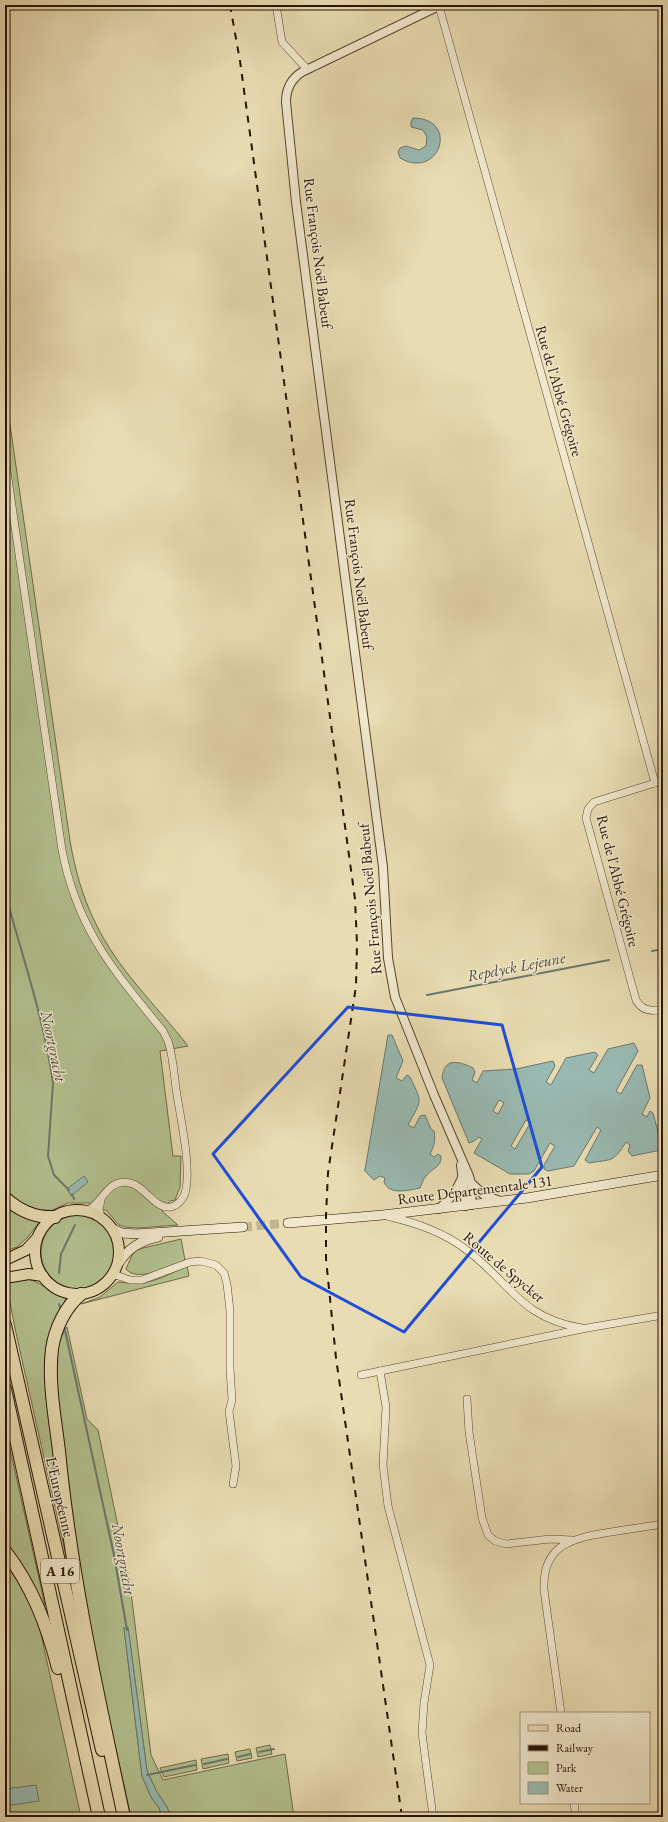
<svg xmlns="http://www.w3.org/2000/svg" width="668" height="1822" font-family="'EB Garamond',serif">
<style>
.green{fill:#b3c18f;stroke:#6d6a48}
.water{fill:#99bab3;stroke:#6b776c;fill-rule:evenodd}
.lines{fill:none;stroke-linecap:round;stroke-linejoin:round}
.stream{stroke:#6b776c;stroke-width:2}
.secondary-tunnel{stroke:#c2b48f;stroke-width:9;stroke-dasharray:9 4.5;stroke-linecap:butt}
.minor-casing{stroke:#58452e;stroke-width:8}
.tertiary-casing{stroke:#58452e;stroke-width:10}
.secondary-casing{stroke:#271302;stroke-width:10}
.primary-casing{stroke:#271302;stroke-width:12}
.motorway-casing{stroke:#271302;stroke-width:14}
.minor{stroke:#f1e8cd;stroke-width:7}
.tertiary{stroke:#f1e8cd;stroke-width:8}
.secondary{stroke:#f1e8cd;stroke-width:9}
.primary{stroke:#e9dcb2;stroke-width:10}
.motorway{stroke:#e9dcb2;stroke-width:12}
.rail{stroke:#271302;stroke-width:2;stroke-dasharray:7 7;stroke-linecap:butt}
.marked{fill:none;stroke:#1d4ed8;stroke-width:3;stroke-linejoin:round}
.labels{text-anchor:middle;stroke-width:3;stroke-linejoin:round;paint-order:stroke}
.shield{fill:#f1e8cd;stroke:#64533f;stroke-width:1}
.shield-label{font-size:14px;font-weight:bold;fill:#271302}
.street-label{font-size:15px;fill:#271302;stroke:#f1e8cd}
.water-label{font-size:16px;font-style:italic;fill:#4f4d40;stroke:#f1e8cd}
</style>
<rect width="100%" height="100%" fill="#e9dcb2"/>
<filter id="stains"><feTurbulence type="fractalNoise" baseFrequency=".005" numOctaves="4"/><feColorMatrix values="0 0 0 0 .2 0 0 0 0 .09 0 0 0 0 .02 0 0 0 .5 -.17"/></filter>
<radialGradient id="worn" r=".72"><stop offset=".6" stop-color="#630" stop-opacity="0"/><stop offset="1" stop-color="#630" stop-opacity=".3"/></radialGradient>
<g class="green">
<path d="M5,390L70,841C75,869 82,896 95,922C117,969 157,1006 188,1046L160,1051L173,1156H181L180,1187L175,1200L170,1201L162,1211L178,1225L137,1228L125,1227L119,1225L107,1211L89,1203H68L46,1213L28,1237L17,1247L5,1251Z"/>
<circle cx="78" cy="1252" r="37"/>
<path d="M181,1239L185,1260C172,1266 137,1283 126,1269L133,1253L139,1249Z"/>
<path d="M187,1266L189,1276L81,1304L100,1297L118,1282C149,1286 159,1279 187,1266Z"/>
<path d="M26,1279C36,1279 54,1294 66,1298L55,1323L48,1349L73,1587L16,1333L6,1283Z"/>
<polygon points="67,1327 87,1419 98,1430 130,1584 151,1755 163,1780 285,1754 294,1817 171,1817 167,1807 157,1792 147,1771 128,1628 124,1628 142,1776 151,1797 159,1808 162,1817 131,1817 98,1668 72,1521 56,1381 57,1350 61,1337"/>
<polygon points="5,1427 45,1605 43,1604 5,1546"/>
<polygon points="5,1563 18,1582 37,1616 81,1817 5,1817"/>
<polygon points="270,1745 272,1754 258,1757 256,1748"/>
<polygon points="250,1749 252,1758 237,1761 235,1752"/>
<polygon points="228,1754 229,1763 203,1769 201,1759"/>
<polygon points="196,1760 197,1770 164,1777 160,1768"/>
</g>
<g class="water">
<path d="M413,118C460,118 440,181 400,158L398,152L400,148L406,146L419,150L426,146L427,137L423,130L411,127V122Z"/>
<path d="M388,1035H392L403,1061L396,1078L402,1081L407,1075L410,1077C423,1104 422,1099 408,1125L414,1128L420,1116L425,1115L431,1129L434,1131C436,1140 434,1146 430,1154L434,1157L438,1154L441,1156C442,1167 432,1168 426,1176C423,1179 422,1184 420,1188C409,1190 390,1196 384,1182L385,1178L380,1176L374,1180L364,1170H365Z"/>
<path d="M634,1043L638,1051L616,1091L621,1094L637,1065H642L650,1098L642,1114L647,1117L650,1111L653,1113L662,1147L661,1150L632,1156L628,1151L630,1145L626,1142C613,1163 612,1159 589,1163L585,1160L601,1130L597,1127L574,1166L548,1171L544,1169V1165L555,1146L550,1143L534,1171L529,1174H510L474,1153L482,1139L479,1137L474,1141L469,1143L442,1078C444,1057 459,1061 473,1068L475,1072L472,1080L477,1083L483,1071L516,1069L553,1061L555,1066L546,1082L551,1085L566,1058L595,1052L598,1055L589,1070L594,1073L608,1049ZM499,1100L504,1103L498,1114L493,1111ZM526,1120L531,1122L515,1149L511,1146Z"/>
<polygon points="84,1176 88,1182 71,1196 67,1189"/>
<polygon points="128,1627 147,1771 157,1792 167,1807 171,1817 162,1817 159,1808 151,1797 142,1776 124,1628"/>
<polygon points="36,1785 39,1801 5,1806 5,1789"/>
</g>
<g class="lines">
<g class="stream">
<path d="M5,893C22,955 44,1019 53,1083L48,1156L54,1175L69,1190"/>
<polyline points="652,951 663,949"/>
<polyline points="427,995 609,960"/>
<polyline points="72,1194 74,1199"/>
<polyline points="59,1273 61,1254 75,1225"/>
<polyline points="59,1304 61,1310"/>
<polyline points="64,1326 114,1555 127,1630"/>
<polyline points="259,1752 274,1749"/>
<polyline points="238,1757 250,1754"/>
<polyline points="204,1764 227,1759"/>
<polyline points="147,1775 195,1765"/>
</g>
<polyline class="secondary-tunnel" points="243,1227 288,1223"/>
<g class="minor-casing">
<g id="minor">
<polyline points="276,5 282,42 307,69"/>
<path d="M439,6L655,783L594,802L588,809L586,818L636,1000C642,1011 652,1012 663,1009"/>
<path d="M5,458L62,850C77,929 114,971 163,1031L168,1041C173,1056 174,1073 176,1089C180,1116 191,1164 186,1189C185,1197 179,1205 171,1207C155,1210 145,1186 130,1183C107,1178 104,1202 87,1211"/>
<polyline points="655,783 663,781"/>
<path d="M387,1216C416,1223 444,1232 468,1251C510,1283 522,1319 582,1328"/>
<polyline points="101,1217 99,1210 101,1200"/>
<polyline points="113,1274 130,1280 142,1280 190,1262 201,1261 216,1265 224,1273 227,1284 230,1311 230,1369 232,1400 229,1411 236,1466 233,1484"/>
<polyline points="380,1371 386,1407 383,1465 388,1506 430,1665 424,1703 422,1733 433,1817"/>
<polyline points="361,1375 587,1328 663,1315"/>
<polyline points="467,1399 469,1432 482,1518 488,1535 495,1541 506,1544 550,1539 572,1540"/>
<path d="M561,1713L544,1590C542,1543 574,1538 611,1532C628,1529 646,1527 663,1524"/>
<polyline points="574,1803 576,1817"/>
</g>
</g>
<g class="tertiary-casing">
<g id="tertiary">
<path d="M441,5L302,72C291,79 286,89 286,102L296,202L383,867L388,958L395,997L434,1095L469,1176L472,1187L471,1205"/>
<polyline points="461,1165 466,1206"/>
<polyline points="471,1183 484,1195 500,1201"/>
<polyline points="439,1209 454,1194 462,1178"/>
</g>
</g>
<g class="secondary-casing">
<g id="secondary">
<polyline points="288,1223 383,1215 527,1198 663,1175"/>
<polyline points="113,1229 122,1233 136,1234 243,1227"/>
<path d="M118,1264C128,1248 140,1241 158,1237"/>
</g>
</g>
<g class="primary-casing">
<g id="primary">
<circle cx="77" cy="1252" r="42"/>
<polyline points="5,1260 26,1250 37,1238"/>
<polyline points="5,1278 29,1274 43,1276"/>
</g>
</g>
<g class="motorway-casing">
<g id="motorway">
<path d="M5,1198C20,1211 35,1218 55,1217"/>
<path d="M81,1294C65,1307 55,1329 52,1349C48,1382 55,1418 59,1451C71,1575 98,1696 124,1817"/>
<polyline points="5,1325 102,1750"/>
<polyline points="5,1389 99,1817"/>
<path d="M5,1551C32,1586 47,1625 58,1668"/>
</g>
</g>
<use href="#minor" class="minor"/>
<use href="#tertiary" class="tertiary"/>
<use href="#secondary" class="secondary"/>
<use href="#primary" class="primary"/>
<use href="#motorway" class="motorway"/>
<polyline class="rail" points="230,5 240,61 355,899 357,944 356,986 328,1173 326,1215 326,1259 336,1358 402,1817"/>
</g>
<path class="marked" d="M348,1007L502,1025L542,1167L404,1332L301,1277L213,1154Z"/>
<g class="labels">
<rect class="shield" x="41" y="1559" width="38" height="24" rx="3"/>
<g class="shield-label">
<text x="60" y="1576">A 16</text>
</g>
<g class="street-label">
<text transform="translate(318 253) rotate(83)" y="5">Rue François Noël Babeuf</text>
<text transform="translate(559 391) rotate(74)" y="5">Rue de l'Abbé Grégoire</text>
<text transform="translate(359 574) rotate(83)" y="5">Rue François Noël Babeuf</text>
<text transform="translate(618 881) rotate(76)" y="5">Rue de l'Abbé Grégoire</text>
<text transform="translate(370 899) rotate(-95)" y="5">Rue François Noël Babeuf</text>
<text transform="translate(475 1190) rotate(-7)" y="5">Route Départementale 131</text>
<text transform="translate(504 1267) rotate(40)" y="5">Route de Spycker</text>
<text transform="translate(60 1497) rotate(77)" y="5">L'Européenne</text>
</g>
<g class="water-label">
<text transform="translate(516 966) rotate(-11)" y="6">Repdyck Lejeune</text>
<text transform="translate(54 1046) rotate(78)" y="6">Noortgracht</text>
<text transform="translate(124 1559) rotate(80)" y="6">Noortgracht</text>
</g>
</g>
<rect width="668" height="1822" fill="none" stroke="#e9dcb2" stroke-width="20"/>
<rect x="6" y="6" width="656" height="1810" fill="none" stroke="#271302" stroke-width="2"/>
<rect x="10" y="10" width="648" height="1802" fill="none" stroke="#271302"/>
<rect x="520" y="1712" width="130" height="92" fill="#f1e8cd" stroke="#a0937c"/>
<rect x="528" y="1725" width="20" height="6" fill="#e9dcb2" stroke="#a0937c"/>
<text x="556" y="1732" font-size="12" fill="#271302">Road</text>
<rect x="528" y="1745" width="20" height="6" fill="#271302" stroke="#a0937c"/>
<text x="556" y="1752" font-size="12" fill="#271302">Railway</text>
<rect x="528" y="1762" width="20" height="12" fill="#b3c18f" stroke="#a0937c"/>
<text x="556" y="1772" font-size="12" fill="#271302">Park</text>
<rect x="528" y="1782" width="20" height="12" fill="#99bab3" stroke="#a0937c"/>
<text x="556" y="1792" font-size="12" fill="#271302">Water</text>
<rect width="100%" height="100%" filter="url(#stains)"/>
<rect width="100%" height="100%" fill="url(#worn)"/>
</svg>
